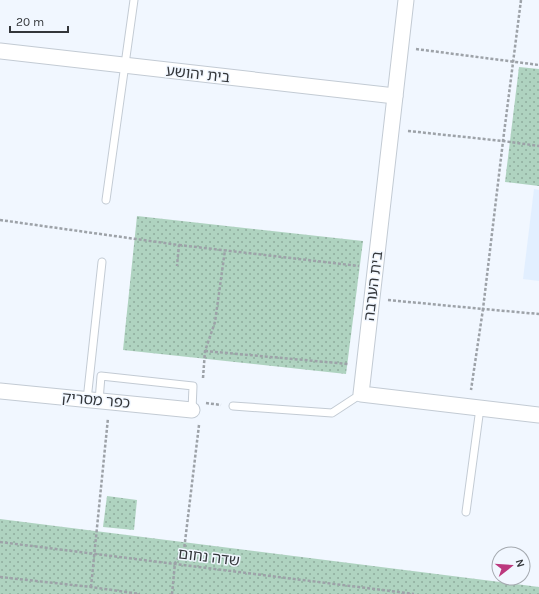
<svg xmlns="http://www.w3.org/2000/svg" width="539" height="594" font-family="Karla,'Noto Sans Hebrew',sans-serif">
<style>
.built{fill:#e2efff}
.park{fill:url(#park-dots)}
.lines{fill:none;stroke-linecap:round;stroke-linejoin:round}
.service-casing{stroke:#c3cbd4;stroke-width:9}
.minor-casing{stroke:#c3cbd4;stroke-width:17}
.path{stroke:#9da2a8;stroke-width:2.5;stroke-dasharray:3 2;stroke-linecap:butt}
.service{stroke:#fff;stroke-width:7}
.minor{stroke:#fff;stroke-width:15}
.labels{text-anchor:middle;stroke-width:3;stroke-linejoin:round;paint-order:stroke}
.street-label{font-size:15px;fill:#33363a;stroke:#f1f7ff}
</style>
<defs>
<pattern id="park-dots" width="8" height="8" patternUnits="userSpaceOnUse"><rect width="8" height="8" fill="#afd3c0"/><path d="M2 2h.1M6 6h.1" fill="none" stroke="#8fac9d" stroke-width="1.8" stroke-linecap="round"/></pattern>
</defs>
<rect width="100%" height="100%" fill="#f1f7ff"/>
<polygon class="built" points="534,189 539,190 539,281 523,279"/>
<g class="park">
<polygon points="519,67 539,69 539,186 505,182"/>
<polygon points="137,216 363,241 346,374 123,350"/>
<polygon points="107,496 137,500 134,530 103,527"/>
<polygon points="0,519 539,587 539,594 0,594"/>
</g>
<g class="lines">
<g class="service-casing">
<g id="service">
<polyline points="106,200 134,0"/>
<polyline points="87,400 102,262"/>
<polyline points="99,401 101,376 193,386 192,410"/>
<polyline points="233,406 332,413 361,394"/>
<polyline points="466,512 480,408"/>
</g>
</g>
<g class="minor-casing">
<g id="minor">
<polyline points="406,0 361,394 539,415"/>
<polyline points="0,51 395,96"/>
<polyline points="0,391 192,410"/>
</g>
</g>
<g class="path">
<polyline points="521,0 503,141 483,309 539,314"/>
<polyline points="416,49 539,65"/>
<polyline points="408,131 503,141 539,146"/>
<polyline points="0,220 179,245 177,266"/>
<polyline points="179,245 359,266"/>
<polyline points="388,300 483,309 471,390"/>
<polyline points="205,351 348,364"/>
<polyline points="203,378 205,351 215,322 225,250"/>
<polyline points="206,403 221,405"/>
<polyline points="0,542 414,594"/>
<polyline points="0,577 91,587 140,594"/>
<polyline points="91,587 108,418"/>
<polyline points="172,594 175,563 184,550 199,425"/>
</g>
<use href="#service" class="service"/>
<use href="#minor" class="minor"/>
</g>
<g class="labels">
<g class="street-label">
<text transform="translate(198 74) rotate(6)" y="5">בית יהושע</text>
<text transform="translate(373 286) rotate(-83)" y="5">בית הערבה</text>
<text transform="translate(96 400) rotate(5)" y="5">כפר מסריק</text>
<text transform="translate(209 557) rotate(7)" y="5">שדה נחום</text>
</g>
</g>
<g transform="translate(511 566) rotate(73)"><circle r="19" fill="#f1f7ff" stroke="#a5aab0"/>
<path d="M0-3L7 15L0 10L-7 15Z" fill="#bc397e"/>
<text y="-6" font-size="11" font-weight="bold" text-anchor="middle" fill="#33363a">N</text>
</g>
<path d="M10 26v6h58v-6" fill="none" stroke="#33363a" stroke-width="2"/>
<text x="16" y="26" font-size="12" fill="#33363a" stroke="#f1f7ff" stroke-width="3" paint-order="stroke">20 m</text>
</svg>
